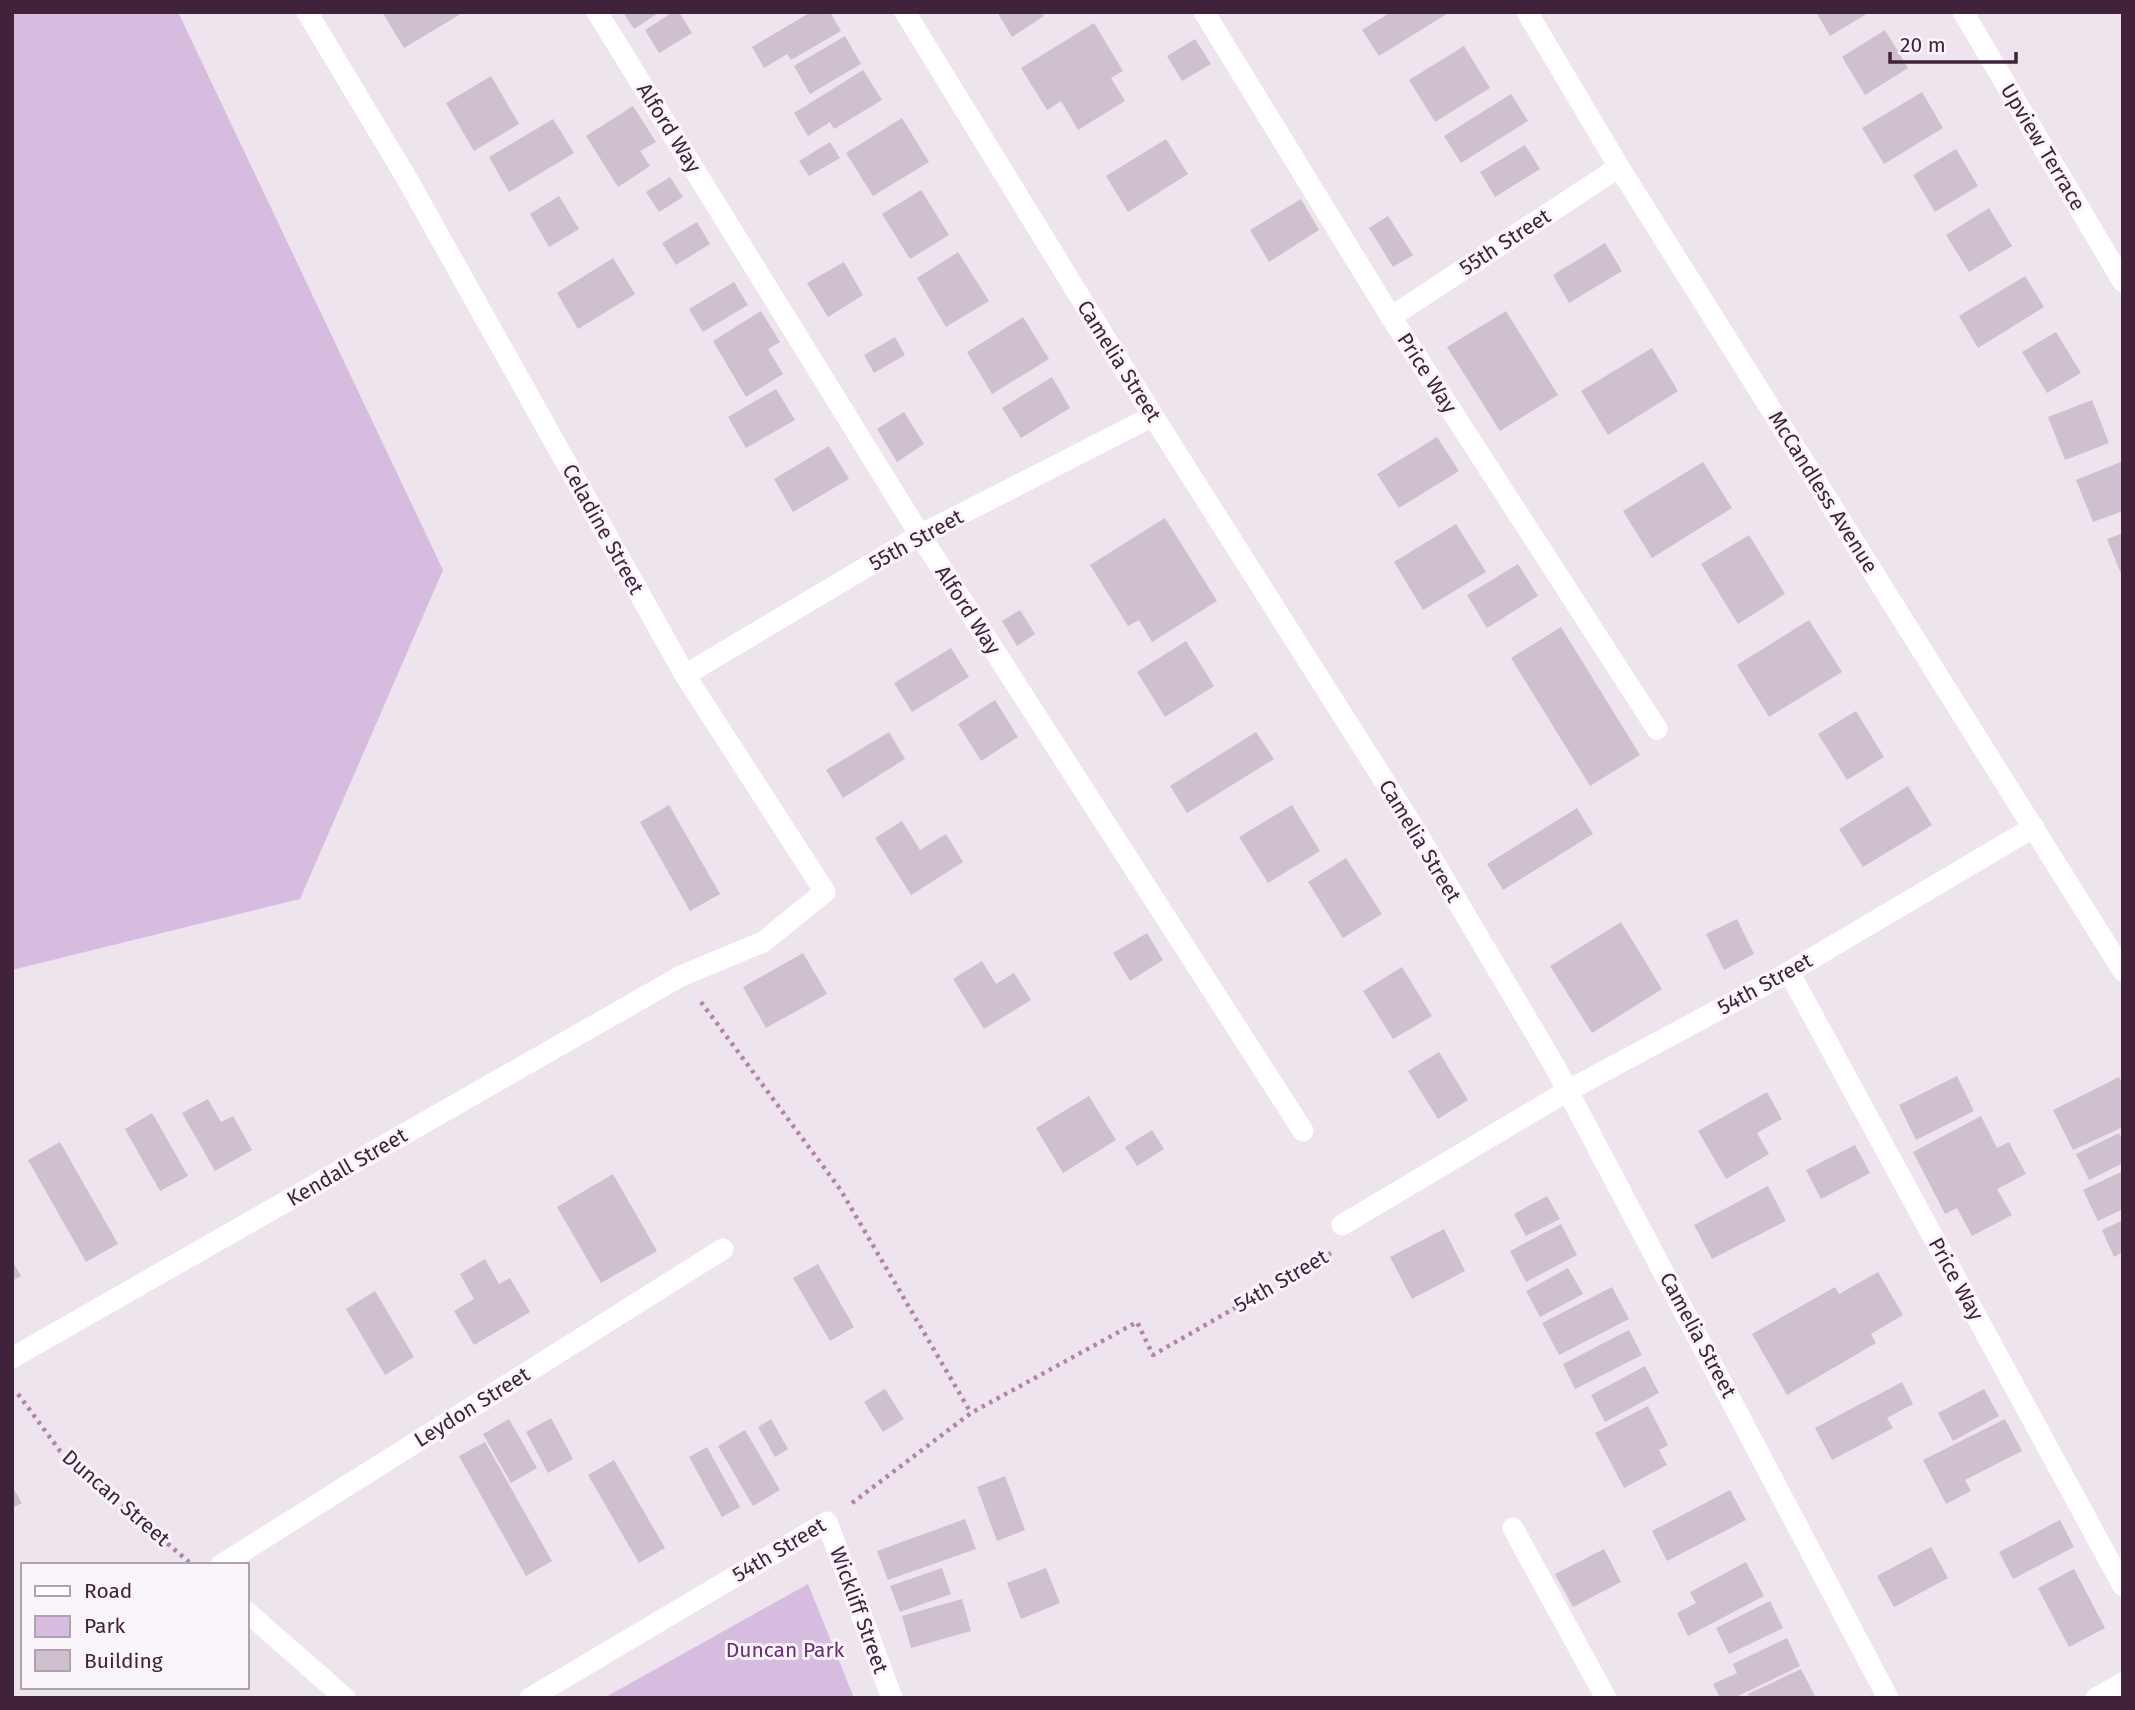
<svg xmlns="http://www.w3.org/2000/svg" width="2135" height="1710" font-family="'Fira Sans',sans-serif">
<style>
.green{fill:#d7bce0}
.building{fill:#cfc0cf}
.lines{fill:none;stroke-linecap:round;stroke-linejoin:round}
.path{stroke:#b383ac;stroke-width:4.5;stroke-dasharray:3.5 5;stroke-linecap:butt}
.minor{stroke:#fff;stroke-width:21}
.labels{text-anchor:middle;stroke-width:6;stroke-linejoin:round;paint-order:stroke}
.street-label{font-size:21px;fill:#41223b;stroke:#faf5fa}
.park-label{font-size:21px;fill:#6e2a7b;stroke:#faf5fa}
</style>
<rect width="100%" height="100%" fill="#eee4ee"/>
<g class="green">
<polygon points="12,12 178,12 443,570 300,899 12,970"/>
<polygon points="808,1584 854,1698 604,1698"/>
</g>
<g class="building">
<polygon points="382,12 464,12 404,48"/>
<polygon points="623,12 660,12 634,29"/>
<polygon points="673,12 679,12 692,33 659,53 645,30"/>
<polygon points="811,12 830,12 841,31 791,60 787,54 764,68 752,47"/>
<polygon points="997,12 1042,12 1044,16 1012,37"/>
<polygon points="1391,12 1450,12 1379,56 1362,30"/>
<polygon points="1816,12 1870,12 1830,36"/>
<polygon points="1094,23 1123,71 1111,78 1125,101 1078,130 1061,101 1047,110 1021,68"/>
<polygon points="1885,30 1908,68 1865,95 1842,57"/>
<polygon points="845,36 861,64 810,94 794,66"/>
<polygon points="1195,39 1211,64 1182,81 1167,56"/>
<polygon points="1464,46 1490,88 1435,122 1409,80"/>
<polygon points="863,70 882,100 834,129 830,122 808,136 794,113"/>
<polygon points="491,76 519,124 474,151 446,103"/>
<polygon points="1922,92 1943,128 1884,164 1862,128"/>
<polygon points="1511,94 1528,121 1461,163 1444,136"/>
<polygon points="633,106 656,142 640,151 650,166 618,187 586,136"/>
<polygon points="902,118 929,162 873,196 846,153"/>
<polygon points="553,119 574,153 509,192 489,157"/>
<polygon points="1166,139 1188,174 1128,212 1106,176"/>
<polygon points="830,142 840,158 809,176 799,161"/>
<polygon points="1525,145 1540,169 1495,197 1480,172"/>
<polygon points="1956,149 1978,186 1935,212 1913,175"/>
<polygon points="670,177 683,197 659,212 646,192"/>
<polygon points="921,190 949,235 910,259 882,214"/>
<polygon points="559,196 579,229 549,247 530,214"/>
<polygon points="1301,199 1319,230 1269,262 1250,230"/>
<polygon points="1989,208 2012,246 1969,272 1946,235"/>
<polygon points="1388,216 1413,255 1393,267 1369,228"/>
<polygon points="697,222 710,244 676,265 662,243"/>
<polygon points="1605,243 1622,271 1569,303 1553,275"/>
<polygon points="958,252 989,301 946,327 917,278"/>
<polygon points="613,258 635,294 578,329 557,293"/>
<polygon points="844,262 863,295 828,317 807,283"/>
<polygon points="2025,276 2044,307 1978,348 1959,316"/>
<polygon points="734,282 748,305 703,332 689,309"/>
<polygon points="761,311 780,342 768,349 783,374 746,397 713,341"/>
<polygon points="1506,311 1558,395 1500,431 1447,347"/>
<polygon points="1023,317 1049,359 992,394 967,352"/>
<polygon points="2056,332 2081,373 2047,393 2022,352"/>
<polygon points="895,337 905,355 874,373 864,355"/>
<polygon points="1652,348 1678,391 1608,435 1581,391"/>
<polygon points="1052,377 1070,408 1021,438 1002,408"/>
<polygon points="776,389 795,420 746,448 728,417"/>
<polygon points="2092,400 2109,443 2065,460 2048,417"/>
<polygon points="904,412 924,444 897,462 877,429"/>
<polygon points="1437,437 1459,471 1399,508 1377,474"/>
<polygon points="829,446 849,479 793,512 774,479"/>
<polygon points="2123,461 2123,511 2093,522 2076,480"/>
<polygon points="1703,462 1732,508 1652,558 1623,511"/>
<polygon points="1165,518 1217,601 1152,642 1139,620 1128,626 1090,565"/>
<polygon points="1456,524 1486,572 1423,610 1394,562"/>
<polygon points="2123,533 2123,579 2107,539"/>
<polygon points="1749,535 1785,594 1738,624 1701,564"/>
<polygon points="1518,564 1538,596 1487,628 1467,595"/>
<polygon points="1020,610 1035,634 1017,646 1002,621"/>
<polygon points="1809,620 1842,672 1769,717 1737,665"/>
<polygon points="1561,627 1640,755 1590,786 1511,658"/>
<polygon points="1186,641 1214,686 1165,717 1137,672"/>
<polygon points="951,648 969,677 912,712 894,683"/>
<polygon points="995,700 1018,737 981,761 958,724"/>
<polygon points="1856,711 1884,757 1847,780 1818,734"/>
<polygon points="889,732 905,759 843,798 826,770"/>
<polygon points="1256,732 1274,759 1187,813 1170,786"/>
<polygon points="1908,786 1932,825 1863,867 1839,829"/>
<polygon points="669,805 720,894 690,911 640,822"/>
<polygon points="1292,805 1320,851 1268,883 1239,837"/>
<polygon points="1577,808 1593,834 1503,890 1487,864"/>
<polygon points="902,821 920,850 946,834 963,862 911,895 875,838"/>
<polygon points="1346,858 1382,914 1343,938 1308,882"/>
<polygon points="1737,919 1754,954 1724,970 1706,934"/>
<polygon points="1621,922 1662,989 1592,1033 1550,966"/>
<polygon points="1147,933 1163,960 1130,981 1113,953"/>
<polygon points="803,953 827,994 766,1028 743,987"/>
<polygon points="982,961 996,984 1014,973 1031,1000 984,1029 953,979"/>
<polygon points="1402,967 1432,1016 1393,1039 1363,991"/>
<polygon points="1439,1052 1468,1100 1438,1119 1408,1071"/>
<polygon points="1957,1076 1974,1111 1916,1140 1899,1105"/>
<polygon points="2119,1077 2123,1085 2123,1127 2073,1150 2053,1110"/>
<polygon points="1767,1092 1782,1119 1757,1133 1769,1154 1726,1179 1698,1131"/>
<polygon points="1089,1096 1116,1140 1063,1173 1036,1128"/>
<polygon points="208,1099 221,1122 233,1116 252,1150 215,1171 182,1113"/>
<polygon points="152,1113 188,1176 160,1191 125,1129"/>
<polygon points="1981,1116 1997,1148 2009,1142 2026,1174 1997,1189 2012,1215 1972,1236 1957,1208 1945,1214 1913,1152"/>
<polygon points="1152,1130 1164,1149 1137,1166 1125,1147"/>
<polygon points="2119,1133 2123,1141 2123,1163 2089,1180 2076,1154"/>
<polygon points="60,1142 118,1244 86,1262 28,1160"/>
<polygon points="1855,1145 1870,1173 1821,1199 1806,1170"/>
<polygon points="2123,1171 2123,1209 2098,1221 2083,1190"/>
<polygon points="613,1174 657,1251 601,1283 557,1207"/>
<polygon points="1768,1186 1786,1221 1712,1259 1694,1225"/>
<polygon points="1547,1196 1560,1219 1526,1236 1514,1214"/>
<polygon points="2123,1220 2123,1252 2114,1257 2102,1230"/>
<polygon points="1561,1224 1577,1255 1526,1282 1510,1251"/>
<polygon points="1444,1229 1465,1271 1412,1299 1390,1257"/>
<polygon points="485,1259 499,1284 510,1278 530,1312 474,1345 454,1311 474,1299 460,1274"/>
<polygon points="12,1260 21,1276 12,1281"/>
<polygon points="818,1264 854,1327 830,1341 793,1278"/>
<polygon points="1568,1268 1583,1294 1540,1317 1526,1291"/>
<polygon points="1878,1272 1903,1315 1871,1334 1876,1343 1787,1395 1752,1334 1835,1287 1839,1294"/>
<polygon points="1612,1287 1629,1319 1559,1355 1542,1323"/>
<polygon points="375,1291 414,1357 385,1375 346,1309"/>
<polygon points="1629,1330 1642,1355 1575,1389 1563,1364"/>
<polygon points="1645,1366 1659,1393 1605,1422 1591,1395"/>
<polygon points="1902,1382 1913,1404 1887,1418 1893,1428 1832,1460 1815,1428"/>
<polygon points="885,1389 904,1419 883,1432 864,1402"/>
<polygon points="1984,1389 1999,1416 1953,1441 1938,1413"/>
<polygon points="1648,1406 1668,1445 1659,1450 1667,1465 1624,1488 1595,1433"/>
<polygon points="551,1418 573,1459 548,1473 526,1432"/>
<polygon points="509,1419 537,1468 511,1483 483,1434"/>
<polygon points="771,1419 788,1449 775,1457 758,1427"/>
<polygon points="2005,1419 2022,1451 1965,1480 1971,1491 1946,1504 1923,1460"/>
<polygon points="745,1430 780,1490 753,1506 718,1446"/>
<polygon points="485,1442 552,1561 526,1576 459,1456"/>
<polygon points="707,1447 740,1507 722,1517 689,1457"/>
<polygon points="614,1460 665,1548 639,1563 588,1475"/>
<polygon points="1005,1476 1025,1530 997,1541 977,1487"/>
<polygon points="12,1486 22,1503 12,1508"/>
<polygon points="1730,1490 1746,1520 1667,1561 1652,1531"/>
<polygon points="965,1519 976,1549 888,1580 877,1551"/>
<polygon points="2060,1520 2074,1547 2013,1579 1999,1552"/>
<polygon points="1931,1547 1948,1578 1894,1607 1877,1576"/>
<polygon points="1604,1549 1621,1582 1573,1607 1555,1574"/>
<polygon points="1746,1562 1764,1596 1688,1636 1677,1613 1696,1603 1690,1592"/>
<polygon points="942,1568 951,1594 900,1612 890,1586"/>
<polygon points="1046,1568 1060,1603 1021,1619 1007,1583"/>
<polygon points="2074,1569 2105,1628 2069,1647 2038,1588"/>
<polygon points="962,1599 971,1631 911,1648 902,1616"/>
<polygon points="1770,1601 1783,1628 1729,1654 1716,1628"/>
<polygon points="1787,1638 1800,1666 1734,1698 1720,1698 1713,1684 1737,1673 1733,1664"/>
<polygon points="1801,1669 1816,1698 1750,1698 1748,1694"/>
</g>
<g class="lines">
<g class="path">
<polyline points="701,1002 840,1189 971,1413"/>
<polyline points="18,1394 60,1451 189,1562"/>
<polyline points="852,1503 971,1413 1137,1322 1153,1355 1331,1253"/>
</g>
<g class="minor">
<polyline points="597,12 920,535 1303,1131"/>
<polyline points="905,12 1153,416 1411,823 1554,1065 1888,1698"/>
<polyline points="1204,12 1391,317 1657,729"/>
<polyline points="1527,12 1619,167 2123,971"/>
<polyline points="1963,12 2123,282"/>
<polyline points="1391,317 1619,167"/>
<polyline points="685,675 920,535 1153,416"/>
<polyline points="1789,972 2123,1586"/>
<polyline points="1342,1225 1569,1090 1789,972 2034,827"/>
<polyline points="12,1358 681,976 763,942 825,892 685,675 406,177 307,12"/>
<polyline points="1513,1528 1606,1698"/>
<polyline points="221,1565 723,1249"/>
<polyline points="247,1612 345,1698"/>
<polyline points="530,1698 827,1522 892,1698"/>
<polyline points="2096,1698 2123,1683"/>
</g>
</g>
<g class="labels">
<g class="street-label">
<text transform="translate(669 128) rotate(58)" y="7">Alford Way</text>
<text transform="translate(2043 147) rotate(59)" y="7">Upview Terrace</text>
<text transform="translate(1505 242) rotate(-33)" y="7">55th Street</text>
<text transform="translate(1119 361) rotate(58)" y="7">Camelia Street</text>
<text transform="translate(1427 373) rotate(57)" y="7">Price Way</text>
<text transform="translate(1823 492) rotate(58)" y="7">McCandless Avenue</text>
<text transform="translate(603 529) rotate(61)" y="7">Celadine Street</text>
<text transform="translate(916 540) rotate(-29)" y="7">55th Street</text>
<text transform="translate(968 610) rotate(57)" y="7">Alford Way</text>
<text transform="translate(1420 841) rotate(59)" y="7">Camelia Street</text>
<text transform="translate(1765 984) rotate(-29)" y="7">54th Street</text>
<text transform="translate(347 1167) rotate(-30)" y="7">Kendall Street</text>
<text transform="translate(1956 1279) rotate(61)" y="7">Price Way</text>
<text transform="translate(1281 1281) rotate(-30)" y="7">54th Street</text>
<text transform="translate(1698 1335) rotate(62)" y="7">Camelia Street</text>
<text transform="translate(472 1407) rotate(-32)" y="7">Leydon Street</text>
<text transform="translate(116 1498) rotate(41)" y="7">Duncan Street</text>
<text transform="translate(779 1550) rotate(-31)" y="7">54th Street</text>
<text transform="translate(859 1610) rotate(70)" y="7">Wickliff Street</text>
</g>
<g class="park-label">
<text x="785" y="1657">Duncan Park</text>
</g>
</g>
<rect width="2135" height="1710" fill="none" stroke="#41223b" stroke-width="28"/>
<rect x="21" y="1563" width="228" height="126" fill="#faf5fa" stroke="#b0a1ae" stroke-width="2"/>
<rect x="35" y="1586" width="35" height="10" fill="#ffffff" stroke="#b0a1ae" stroke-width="2"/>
<text x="84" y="1598" font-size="21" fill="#41223b">Road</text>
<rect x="35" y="1616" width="35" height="21" fill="#d7bce0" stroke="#b0a1ae" stroke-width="2"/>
<text x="84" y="1633" font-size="21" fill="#41223b">Park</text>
<rect x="35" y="1650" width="35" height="21" fill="#cfc0cf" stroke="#b0a1ae" stroke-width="2"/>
<text x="84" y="1668" font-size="21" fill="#41223b">Building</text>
<path d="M1890 52v10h126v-10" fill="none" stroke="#41223b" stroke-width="3.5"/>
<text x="1900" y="52" font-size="21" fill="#41223b" stroke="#faf5fa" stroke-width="5" paint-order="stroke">20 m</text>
</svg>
